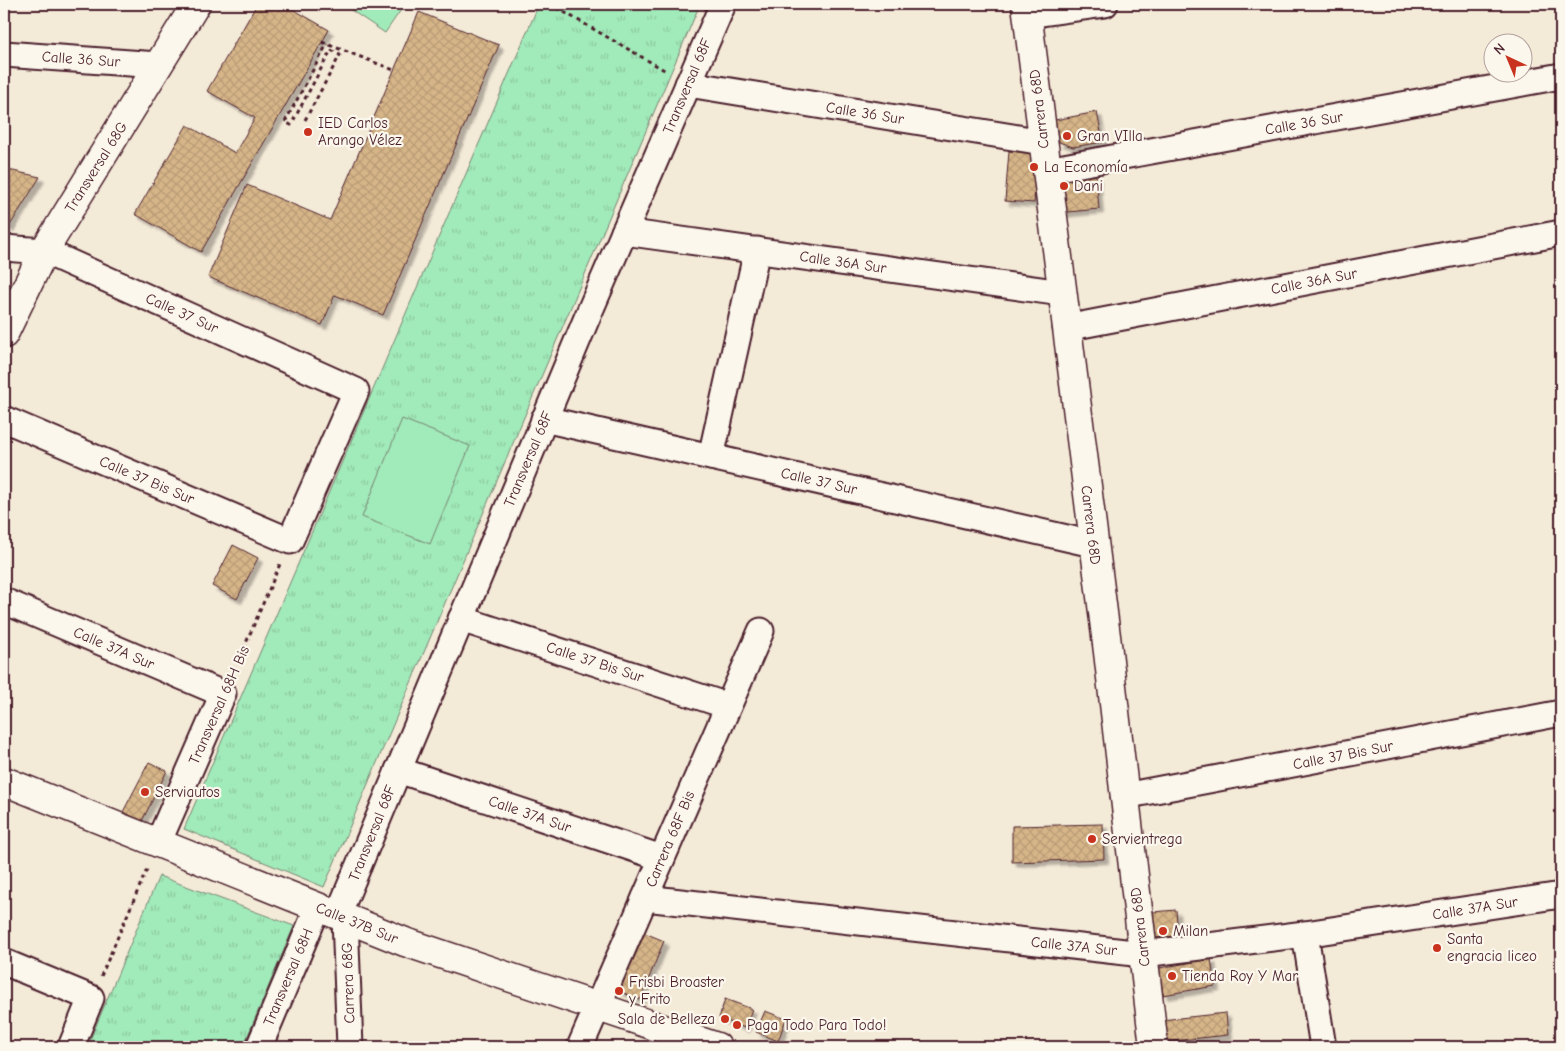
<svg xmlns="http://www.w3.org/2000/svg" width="1565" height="1051" font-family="'Comic Neue',sans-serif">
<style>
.grass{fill:url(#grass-tufts);stroke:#768472}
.garden{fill:#a1eab9;stroke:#768472}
.building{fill:url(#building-cross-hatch);stroke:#4a1f2b;filter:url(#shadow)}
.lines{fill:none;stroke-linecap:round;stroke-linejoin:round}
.street-casing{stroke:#4a1f2b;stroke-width:29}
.secondary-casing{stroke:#4a1f2b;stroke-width:31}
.path{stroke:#4a1f2b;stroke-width:3;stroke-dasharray:4 4;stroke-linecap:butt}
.street{stroke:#fbf7ec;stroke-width:25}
.secondary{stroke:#fbf7ec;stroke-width:28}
.poi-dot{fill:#c8321e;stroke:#fbf7ec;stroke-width:2}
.labels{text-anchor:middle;stroke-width:4.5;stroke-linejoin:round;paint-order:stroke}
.street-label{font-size:15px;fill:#4a1f2b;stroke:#fbf7ec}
.poi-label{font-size:15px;fill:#4a1f2b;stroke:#fbf7ec;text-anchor:start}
</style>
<defs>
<pattern id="grass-tufts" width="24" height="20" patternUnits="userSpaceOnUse" patternTransform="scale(1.25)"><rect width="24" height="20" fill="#a1eab9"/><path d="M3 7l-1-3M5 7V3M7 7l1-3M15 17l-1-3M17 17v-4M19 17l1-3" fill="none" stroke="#8cc89f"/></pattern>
<pattern id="building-cross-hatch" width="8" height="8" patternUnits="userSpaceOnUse" patternTransform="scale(1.25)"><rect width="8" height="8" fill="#d6b588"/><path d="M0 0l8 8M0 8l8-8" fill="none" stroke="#b99b76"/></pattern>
<filter id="shadow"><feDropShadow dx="4.5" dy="4.5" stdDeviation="1" flood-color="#0004"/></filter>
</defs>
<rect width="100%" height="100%" fill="#f4ead8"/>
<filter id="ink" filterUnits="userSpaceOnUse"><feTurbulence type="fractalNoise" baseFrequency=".02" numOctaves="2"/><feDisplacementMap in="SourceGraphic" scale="10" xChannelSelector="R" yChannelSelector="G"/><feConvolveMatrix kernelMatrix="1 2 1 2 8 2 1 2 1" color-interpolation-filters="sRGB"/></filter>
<g filter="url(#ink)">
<g class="grass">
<polygon points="539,4 700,4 324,887 184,829"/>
<polygon points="159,876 294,926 243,1047 87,1047"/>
</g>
<g class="garden">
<polygon points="342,4 405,4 385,33"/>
<polygon points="402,419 470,446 430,544 362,517"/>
</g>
<g class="building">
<polygon points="257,4 284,4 329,30 201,252 135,214 187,125 235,153 255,118 207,91"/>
<polygon points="419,12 499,45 383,315 335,295 322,325 208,277 247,185 330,220"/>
<polygon points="1097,112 1103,142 1073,147 1059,142 1055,120"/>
<polygon points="1009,151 1037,153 1034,203 1005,201"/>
<polygon points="4,169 40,177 9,227 4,225"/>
<polygon points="1096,175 1099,209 1058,213 1060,179"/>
<polygon points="233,545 258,558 237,599 212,586"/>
<polygon points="149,762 167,771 142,821 123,812"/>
<polygon points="1103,824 1104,859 1012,862 1012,826"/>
<polygon points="1176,910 1178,936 1155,938 1153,912"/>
<polygon points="633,928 664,941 640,1000 617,990"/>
<polygon points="1211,959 1215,986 1163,995 1159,968"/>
<polygon points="725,999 752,1009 745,1028 719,1018"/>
<polygon points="765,1011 786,1019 778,1041 756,1032"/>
<polygon points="1226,1013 1228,1035 1163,1042 1161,1020"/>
</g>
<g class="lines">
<g class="street-casing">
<g id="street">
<polyline points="1028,15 1105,4"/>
<polyline points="4,54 158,65"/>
<polyline points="688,84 1043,142"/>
<polyline points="1047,170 1561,76"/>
<polyline points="624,232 1062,293"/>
<polyline points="4,248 44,251 356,391 290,541 4,419"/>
<polyline points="1066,328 1561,233"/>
<polyline points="544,419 1093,544"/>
<polyline points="711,457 757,250"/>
<polyline points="4,601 223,694 158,843"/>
<polyline points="461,619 728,706"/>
<polyline points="398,770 662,858"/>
<polyline points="1124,796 1561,713"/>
<polyline points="645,898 1143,954 1305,934 1561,895"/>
<polyline points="338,915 586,320 723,4"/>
<polyline points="345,918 350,1047"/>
<polyline points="1305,934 1323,1047"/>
<polyline points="4,962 91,998 71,1047"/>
<polyline points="259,1047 318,907"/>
<polyline points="580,1047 761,631"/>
</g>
</g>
<g class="secondary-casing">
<g id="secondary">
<polyline points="1026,4 1108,652 1154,1047"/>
<polyline points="4,334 44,251 196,4"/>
<polyline points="4,781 405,942 717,1047"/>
</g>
</g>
<g class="path">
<polyline points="550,4 666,71"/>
<polyline points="322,42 394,70"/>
<polyline points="305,120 340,55 331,50 291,125 285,122 327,44"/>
<polyline points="234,671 280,564"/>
<polyline points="101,976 148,867"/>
</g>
<use href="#street" class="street"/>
<use href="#secondary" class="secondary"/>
</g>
</g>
<g class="poi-dot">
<circle cx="308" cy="132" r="5"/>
<circle cx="1067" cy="136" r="5"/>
<circle cx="1034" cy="167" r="5"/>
<circle cx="1064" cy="186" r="5"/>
<circle cx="145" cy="792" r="5"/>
<circle cx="1092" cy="839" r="5"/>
<circle cx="1163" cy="931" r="5"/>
<circle cx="1437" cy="948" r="5"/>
<circle cx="1172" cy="976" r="5"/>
<circle cx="619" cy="991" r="5"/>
<circle cx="725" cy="1019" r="5"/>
<circle cx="737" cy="1025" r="5"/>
</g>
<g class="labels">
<g class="street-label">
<text transform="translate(81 59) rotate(4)" y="5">Calle 36 Sur</text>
<text transform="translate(687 86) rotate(-67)" y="5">Transversal 68F</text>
<text transform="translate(1039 109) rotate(-97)" y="5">Carrera 68D</text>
<text transform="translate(865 113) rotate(9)" y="5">Calle 36 Sur</text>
<text transform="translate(1304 123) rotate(-10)" y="5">Calle 36 Sur</text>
<text transform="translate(96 167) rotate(-58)" y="5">Transversal 68G</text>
<text transform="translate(843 262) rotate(8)" y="5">Calle 36A Sur</text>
<text transform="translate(1314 281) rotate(-11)" y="5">Calle 36A Sur</text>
<text transform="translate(182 313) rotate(24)" y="5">Calle 37 Sur</text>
<text transform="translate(528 459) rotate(-67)" y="5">Transversal 68F</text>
<text transform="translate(147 480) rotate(23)" y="5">Calle 37 Bis Sur</text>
<text transform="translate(819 481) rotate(13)" y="5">Calle 37 Sur</text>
<text transform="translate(1091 525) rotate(83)" y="5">Carrera 68D</text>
<text transform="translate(114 648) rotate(23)" y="5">Calle 37A Sur</text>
<text transform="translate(595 662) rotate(18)" y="5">Calle 37 Bis Sur</text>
<text transform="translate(219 705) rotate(-66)" y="5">Transversal 68H Bis</text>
<text transform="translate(1343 755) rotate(-11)" y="5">Calle 37 Bis Sur</text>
<text transform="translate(530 814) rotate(19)" y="5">Calle 37A Sur</text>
<text transform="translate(372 833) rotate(-68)" y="5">Transversal 68F</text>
<text transform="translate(670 839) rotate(-67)" y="5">Carrera 68F Bis</text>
<text transform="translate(1475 908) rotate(-9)" y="5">Calle 37A Sur</text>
<text transform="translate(357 923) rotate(22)" y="5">Calle 37B Sur</text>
<text transform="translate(1140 927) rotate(-97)" y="5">Carrera 68D</text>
<text transform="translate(1074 946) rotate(6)" y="5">Calle 37A Sur</text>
<text transform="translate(288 977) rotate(-67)" y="5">Transversal 68H</text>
<text transform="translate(348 983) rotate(-92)" y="5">Carrera 68G</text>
</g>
<g class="poi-label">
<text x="318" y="128">IED Carlos<tspan x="318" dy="17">Arango Vélez</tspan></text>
<text x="1077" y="141">Gran VIlla</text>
<text x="1044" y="172">La Economía</text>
<text x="1074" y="191">Dani</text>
<text x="155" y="797">Serviautos</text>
<text x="1102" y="844">Servientrega</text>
<text x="1173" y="936">Milan</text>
<text x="1447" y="944">Santa<tspan x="1447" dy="17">engracia liceo</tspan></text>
<text x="1182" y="981">Tienda Roy Y Mar</text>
<text x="629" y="987">Frisbi Broaster<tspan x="629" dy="17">y Frito</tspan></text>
<text x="715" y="1024" text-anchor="end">Sala de Belleza</text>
<text x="747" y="1030">Paga Todo Para Todo!</text>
</g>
</g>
<rect width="1565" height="1051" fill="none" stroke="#fbf7ec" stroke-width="20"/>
<rect x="10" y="10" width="1545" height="1031" fill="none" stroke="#4a1f2b" stroke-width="2" filter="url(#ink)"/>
<g transform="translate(1508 58) rotate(316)"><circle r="24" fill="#fbf7ec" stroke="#b4a19f"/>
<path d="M0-4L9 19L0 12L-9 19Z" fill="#c8321e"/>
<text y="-8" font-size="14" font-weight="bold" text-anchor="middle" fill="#4a1f2b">N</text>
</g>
</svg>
